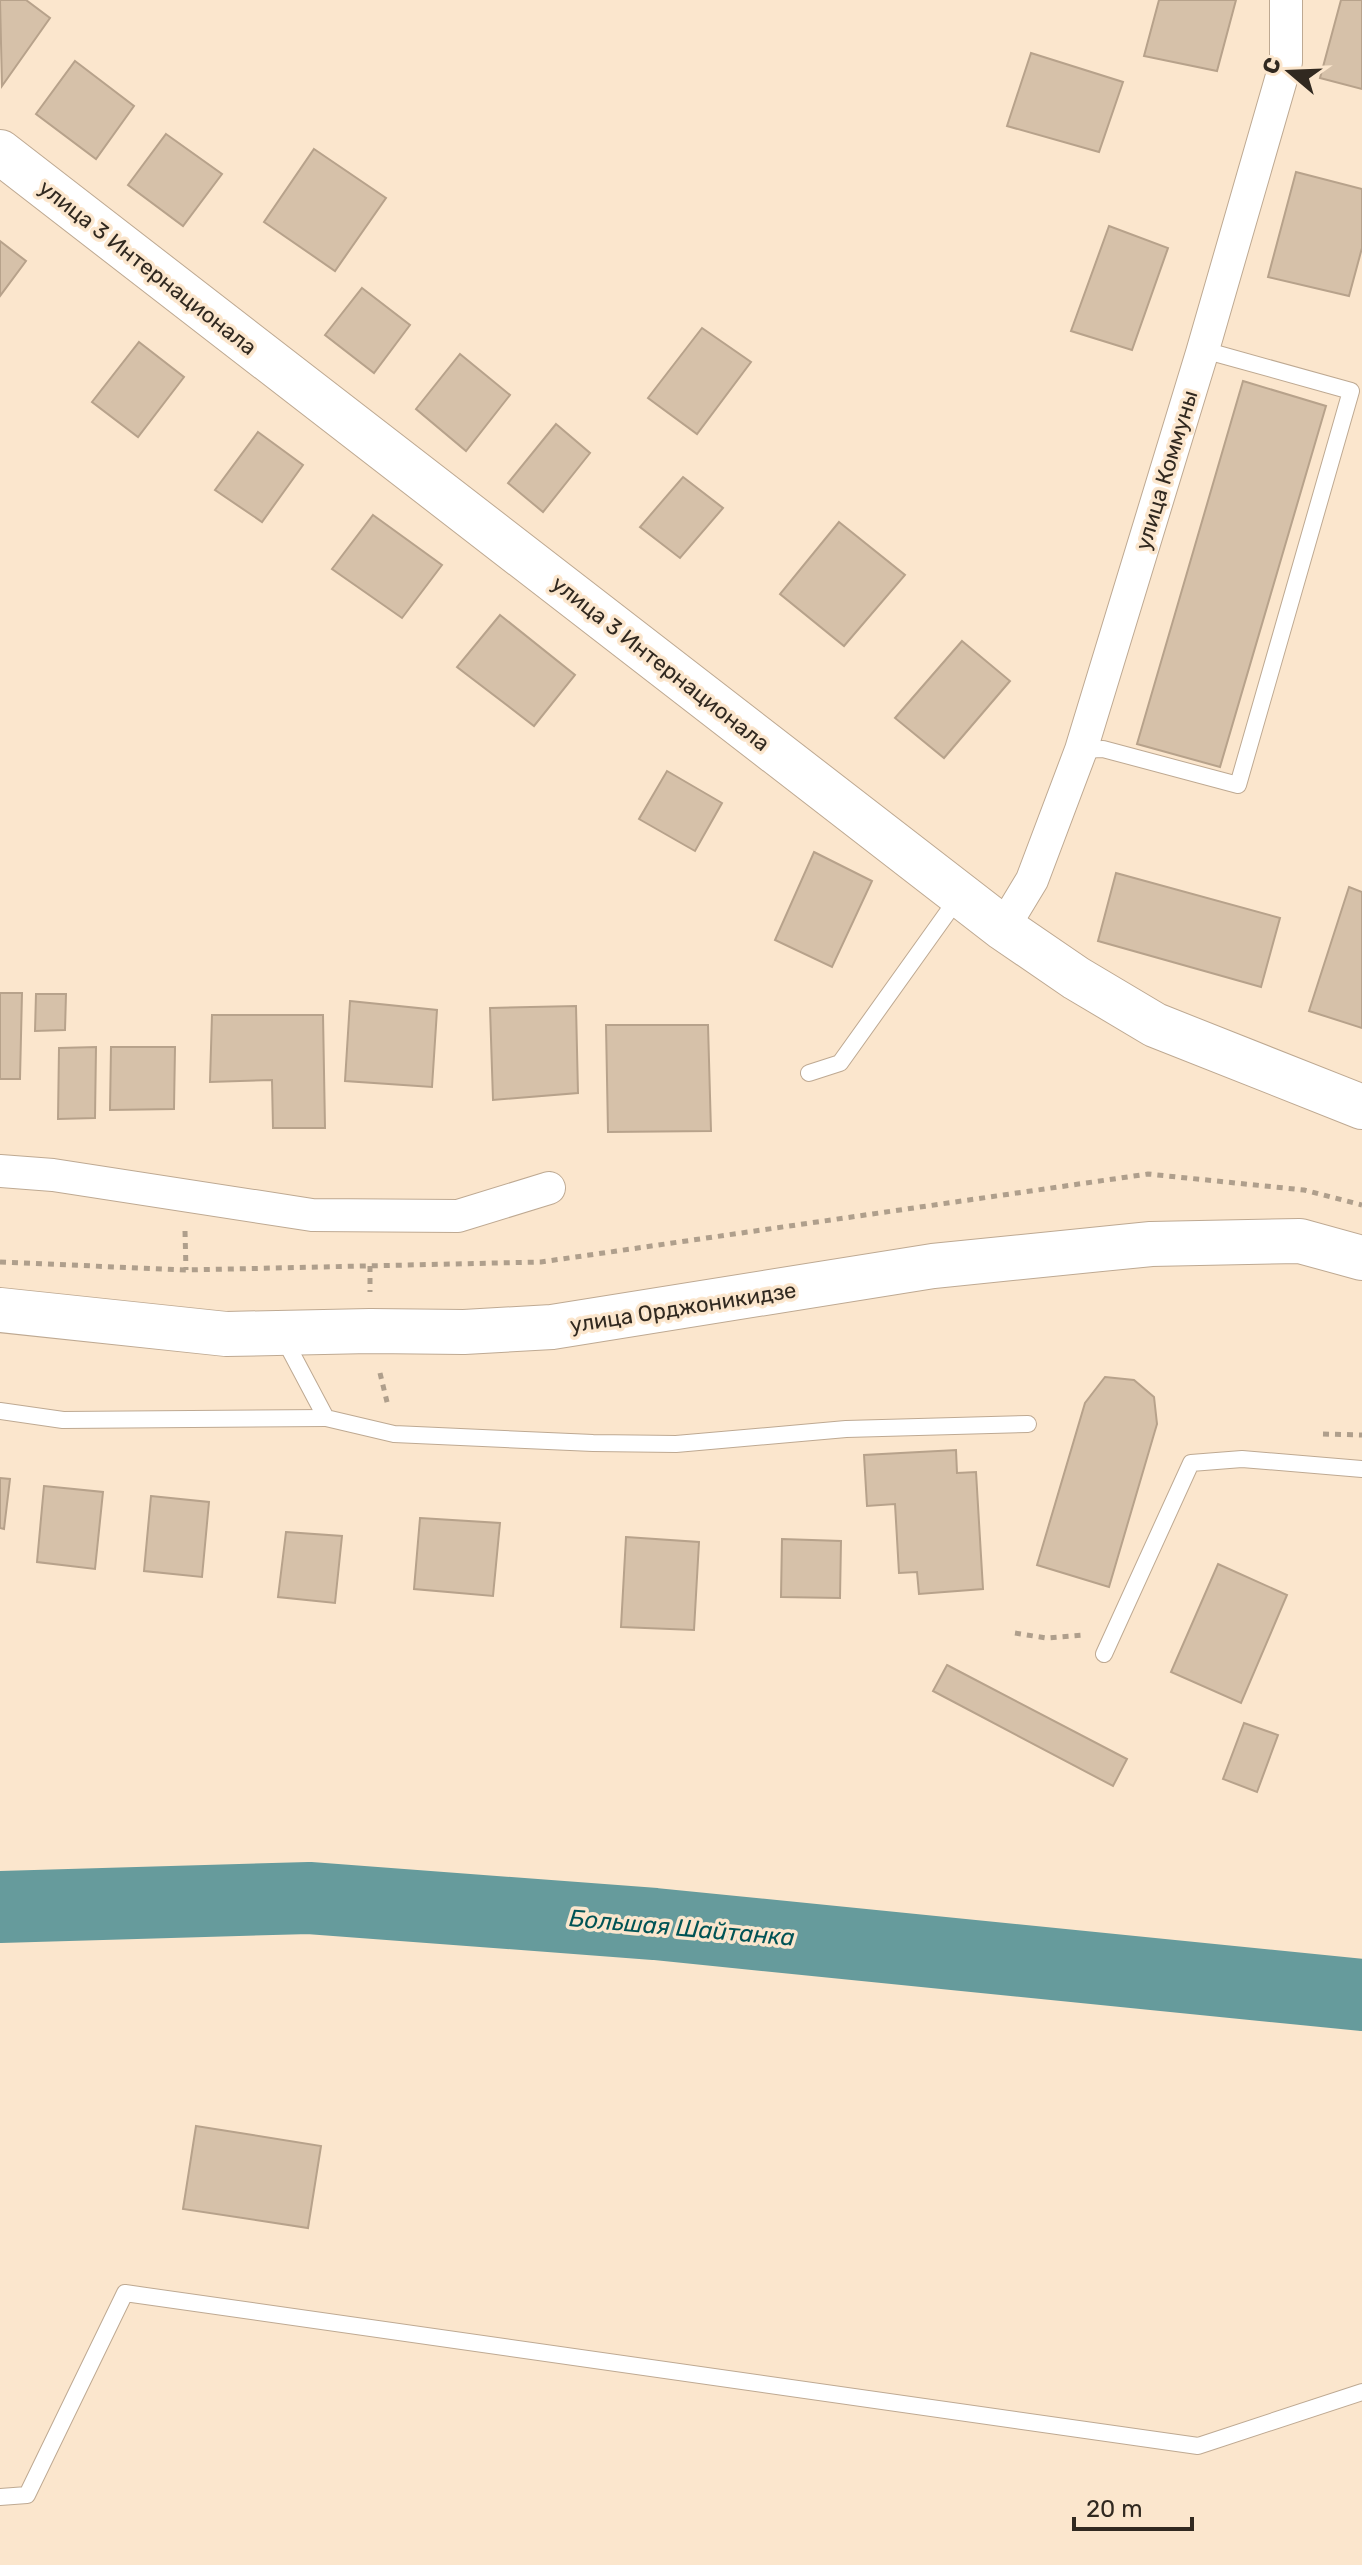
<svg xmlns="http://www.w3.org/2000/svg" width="1362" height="2565" font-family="Rubik,sans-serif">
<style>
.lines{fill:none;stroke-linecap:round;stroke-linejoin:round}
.river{stroke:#669b9c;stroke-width:72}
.building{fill:#d6c1a9;stroke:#b7a28b;stroke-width:2}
.lane-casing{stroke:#bea992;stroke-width:18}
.street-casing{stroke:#bea992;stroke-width:34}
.secondary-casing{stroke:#bea992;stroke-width:46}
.path{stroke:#af9f8c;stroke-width:5;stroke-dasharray:6 6;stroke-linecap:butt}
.lane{stroke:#fff;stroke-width:16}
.street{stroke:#fff;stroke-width:32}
.secondary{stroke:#fff;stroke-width:44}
.labels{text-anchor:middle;stroke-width:7;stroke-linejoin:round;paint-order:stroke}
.street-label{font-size:22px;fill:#312920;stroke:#fbe6cd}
.water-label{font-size:24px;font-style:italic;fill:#005355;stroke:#fbe6cd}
</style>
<rect width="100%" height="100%" fill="#fbe6cd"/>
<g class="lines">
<polyline class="river" points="0,1907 309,1898 655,1924 1362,1995"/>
</g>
<g class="building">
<polygon points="0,0 26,0 50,18 2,86"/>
<polygon points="1159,0 1236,0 1217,71 1144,56"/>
<polygon points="1341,0 1362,0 1362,89 1320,78"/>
<polygon points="1031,53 1123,82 1099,152 1007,126"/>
<polygon points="75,61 134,106 96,159 36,114"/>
<polygon points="166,134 222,174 183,226 128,185"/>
<polygon points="314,149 386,198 335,271 264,222"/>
<polygon points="1296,172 1362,189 1362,248 1349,296 1268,277"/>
<polygon points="1109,226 1168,248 1132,350 1071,331"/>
<polygon points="0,241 26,261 0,296"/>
<polygon points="362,288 410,325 374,373 325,335"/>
<polygon points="702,328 751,362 697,434 648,398"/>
<polygon points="139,342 184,377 138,437 92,402"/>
<polygon points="460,354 510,395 466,451 416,409"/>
<polygon points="1243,381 1326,406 1220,767 1137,744"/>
<polygon points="556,424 590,453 543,512 508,483"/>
<polygon points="258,432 303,465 262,522 215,490"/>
<polygon points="683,477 723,508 680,558 640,527"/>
<polygon points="373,515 442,565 402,618 332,569"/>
<polygon points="839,522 905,575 844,646 780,594"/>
<polygon points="500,615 575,675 534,726 457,667"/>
<polygon points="962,641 1010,681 944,758 895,718"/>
<polygon points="667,771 722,803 695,851 639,819"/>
<polygon points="814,852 872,881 832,967 775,940"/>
<polygon points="1116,873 1280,918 1261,987 1098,941"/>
<polygon points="1349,887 1362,892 1362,1028 1309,1011"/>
<polygon points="0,993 22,993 20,1079 0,1079"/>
<polygon points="36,994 66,994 65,1030 35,1031"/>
<polygon points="350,1001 437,1010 432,1087 345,1081"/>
<polygon points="576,1006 578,1093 493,1100 490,1008"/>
<polygon points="212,1015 323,1015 325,1128 273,1128 272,1080 210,1082"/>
<polygon points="606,1025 708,1025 711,1131 608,1132"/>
<polygon points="96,1047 95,1118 58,1119 59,1048"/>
<polygon points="111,1047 175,1047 174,1109 110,1110"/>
<polygon points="1105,1377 1134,1380 1154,1397 1157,1424 1109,1587 1037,1565 1085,1403"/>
<polygon points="956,1450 957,1473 976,1472 983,1589 919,1594 917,1572 899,1573 895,1504 867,1506 864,1455"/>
<polygon points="0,1478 10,1479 4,1529 0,1528"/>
<polygon points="44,1486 103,1492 95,1569 37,1562"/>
<polygon points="151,1496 209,1502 202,1577 144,1571"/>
<polygon points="420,1518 500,1523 493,1596 414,1589"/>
<polygon points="286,1532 342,1536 335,1603 278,1597"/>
<polygon points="626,1537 699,1542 694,1630 621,1627"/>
<polygon points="782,1539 841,1541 840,1598 781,1597"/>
<polygon points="1218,1564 1287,1595 1241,1703 1171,1672"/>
<polygon points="947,1665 1127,1759 1113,1786 933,1691"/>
<polygon points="1244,1723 1278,1735 1257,1792 1223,1779"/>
<polygon points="196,2126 321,2146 308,2228 183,2209"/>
</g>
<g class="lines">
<g class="lane-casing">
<g id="lane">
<polyline points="1081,750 1103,749 1238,785 1351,391 1218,354 1202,353"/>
<polyline points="809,1073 840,1063 960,895"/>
<polyline points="283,1337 326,1418 394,1434 593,1443 676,1444 846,1429 1028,1424"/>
<polyline points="0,1411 63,1420 326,1418"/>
<polyline points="1104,1654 1191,1463 1242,1459 1362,1469"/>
<polyline points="0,2497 27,2495 125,2293 1198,2446 1362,2392"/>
</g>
</g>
<g class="street-casing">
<g id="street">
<polyline points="1003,928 1032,880 1081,750 1202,353 1286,62 1286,0"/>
<polyline points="0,1171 53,1175 312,1215 458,1216 549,1188"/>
</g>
</g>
<g class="secondary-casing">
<g id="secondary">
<polyline points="0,152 1003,928 1076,978 1155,1025 1362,1107"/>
<polyline points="0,1310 226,1334 370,1331 464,1332 552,1327 933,1266 1151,1244 1300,1241 1362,1258"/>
</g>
</g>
<g class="path">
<polyline points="185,1231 186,1270"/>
<polyline points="0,1262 186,1270 541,1262 1148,1174 1304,1190 1362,1205"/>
<polyline points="370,1266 370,1292"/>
<polyline points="380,1373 388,1406"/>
<polyline points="1323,1434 1362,1435"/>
<polyline points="1015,1633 1046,1638 1084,1635"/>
</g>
<use href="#lane" class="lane"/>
<use href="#street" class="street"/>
<use href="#secondary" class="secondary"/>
</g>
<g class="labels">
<g class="street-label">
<text transform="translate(148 267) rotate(38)" y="8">улица 3 Интернационала</text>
<text transform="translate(1166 470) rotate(-73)" y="8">улица Коммуны</text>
<text transform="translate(661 663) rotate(38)" y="8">улица 3 Интернационала</text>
<text transform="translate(683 1307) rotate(-9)" y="8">улица Орджоникидзе</text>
</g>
<g class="water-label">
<text transform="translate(682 1928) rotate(5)" y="8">Большая Шайтанка</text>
</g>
</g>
<g transform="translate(1290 72) rotate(289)" stroke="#fbe6cd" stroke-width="6" paint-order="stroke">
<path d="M0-6L14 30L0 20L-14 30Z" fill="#312920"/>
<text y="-12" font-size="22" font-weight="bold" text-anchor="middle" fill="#312920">С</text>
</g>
<path d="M1074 2517v12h118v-12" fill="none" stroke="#312920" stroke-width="4"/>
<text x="1086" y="2517" font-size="24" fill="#312920" stroke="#fbe6cd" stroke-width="6" paint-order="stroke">20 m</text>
</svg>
